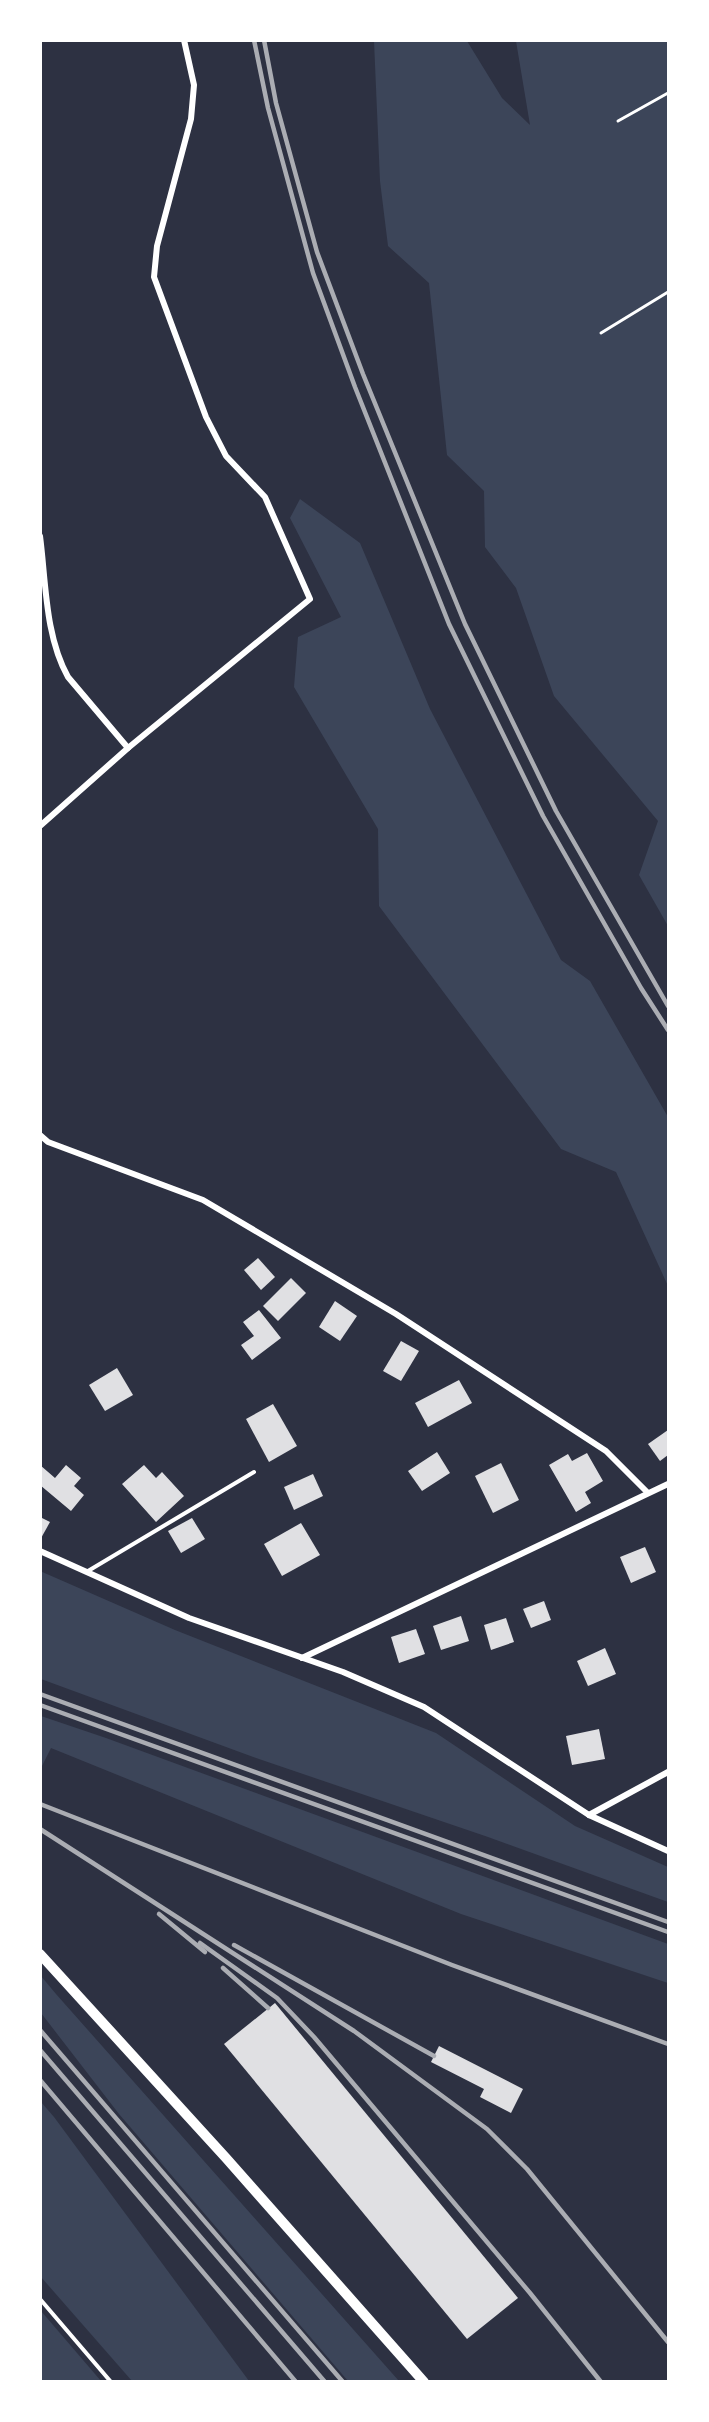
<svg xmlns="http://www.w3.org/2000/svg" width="709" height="2422" font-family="Barlow,sans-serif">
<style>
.green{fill:#3c4559}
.building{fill:#e0e0e3}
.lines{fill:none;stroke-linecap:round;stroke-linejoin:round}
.path{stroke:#fff;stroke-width:3}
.service{stroke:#fff;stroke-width:4}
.minor{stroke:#fff;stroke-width:6}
.secondary{stroke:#fff;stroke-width:10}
.rail{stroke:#abadb3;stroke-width:4.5}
</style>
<rect width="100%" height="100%" fill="#2d3142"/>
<g class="green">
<polygon points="374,41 467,41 502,98 530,125 516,41 668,41 668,926 639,875 658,821 554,696 516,588 485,547 484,491 447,455 429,283 388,246 380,181"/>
<polygon points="300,499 360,543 430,709 561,960 590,981 668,1117 668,1286 616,1172 561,1149 379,906 378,829 294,687 298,637 341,617 290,518"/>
<polygon points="40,1571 175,1630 436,1733 575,1826 668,1867 668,1902 488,1837 259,1759 41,1679"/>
<polygon points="41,1716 106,1738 668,1944 668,1983 461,1914 51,1748 41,1768"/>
<polygon points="41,1976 56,1994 399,2381 348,2381 119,2114 41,2013"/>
<polygon points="41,2102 54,2117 249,2381 132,2381 41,2277"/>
<polygon points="40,2311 41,2311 101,2381 41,2381"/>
</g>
<g class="building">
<polygon points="258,1258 275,1277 261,1290 244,1270"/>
<polygon points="291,1278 306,1293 278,1321 263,1306"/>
<polygon points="335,1301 357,1316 340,1341 319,1327"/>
<polygon points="259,1310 281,1338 252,1360 241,1345 254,1336 243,1322"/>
<polygon points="401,1341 419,1351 401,1381 383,1371"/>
<polygon points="117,1368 133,1395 105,1411 89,1385"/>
<polygon points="459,1380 472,1403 428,1427 415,1403"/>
<polygon points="273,1404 297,1446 269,1462 246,1419"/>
<polygon points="668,1430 668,1455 660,1461 648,1444"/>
<polygon points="437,1452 450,1473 422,1491 408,1471"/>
<polygon points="587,1453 603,1481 585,1492 591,1503 576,1512 549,1465 568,1454 572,1461"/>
<polygon points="501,1463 519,1500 493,1513 475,1476"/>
<polygon points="40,1465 55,1478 66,1465 81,1478 74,1486 84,1495 71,1511 40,1485"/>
<polygon points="144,1465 156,1478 162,1472 184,1496 156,1522 122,1484"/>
<polygon points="313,1474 323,1496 294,1510 284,1487"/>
<polygon points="40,1517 50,1522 40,1540"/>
<polygon points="192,1518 205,1539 181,1553 168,1531"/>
<polygon points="301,1523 320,1555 282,1576 264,1544"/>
<polygon points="645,1547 656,1572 631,1583 620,1557"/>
<polygon points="544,1601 551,1620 531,1628 523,1609"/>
<polygon points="461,1616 469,1641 441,1650 433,1626"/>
<polygon points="506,1618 514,1642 491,1650 484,1625"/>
<polygon points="416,1629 425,1654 399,1663 391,1637"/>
<polygon points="605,1648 616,1674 588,1686 577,1661"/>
<polygon points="599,1729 605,1759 572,1765 566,1736"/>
<polygon points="275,2003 518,2298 467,2339 224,2044"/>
<polygon points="439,2046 523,2089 511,2113 480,2097 484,2089 431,2062"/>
</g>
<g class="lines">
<g class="path">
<polyline points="618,121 668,93"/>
<polyline points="601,333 668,292"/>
</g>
<g class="service">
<polyline points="88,1571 254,1472"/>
<polyline points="40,2299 111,2382"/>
</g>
<g class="minor">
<path d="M40,536C46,582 45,636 68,677L128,748"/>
<polyline points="40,826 128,748 310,599 265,497 226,456 206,417 154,277 157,246 191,119 194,85 184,40"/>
<polyline points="40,1135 48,1142 203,1200 396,1314 606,1451 647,1492"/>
<polyline points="40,1551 189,1618 343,1672 424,1707 589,1815 668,1851"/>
<polyline points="302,1658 668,1484"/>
<polyline points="589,1815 668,1772"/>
</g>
<polyline class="secondary" points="40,1954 226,2158 424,2382"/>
<g class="rail">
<polyline points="254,40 268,108 313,273 355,387 449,624 543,816 641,988 668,1030"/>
<polyline points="264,40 276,103 317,252 363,374 465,624 556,811 668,1006"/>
<polyline points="40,1694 668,1922"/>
<polyline points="40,1705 668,1932"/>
<polyline points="40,1804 452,1965 668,2044"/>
<polyline points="40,1829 354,2031 487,2129 527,2169 668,2342"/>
<polyline points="159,1914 205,1952"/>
<polyline points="200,1943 277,1998 314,2037 530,2293 601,2382"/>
<polyline points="234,1945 434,2056"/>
<polyline points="223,1968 268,2008"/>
<polyline points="40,2030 343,2382"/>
<polyline points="40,2050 325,2382"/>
<polyline points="40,2080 296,2382"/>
</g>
</g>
<rect width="709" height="2422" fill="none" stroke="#ffffff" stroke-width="84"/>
</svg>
